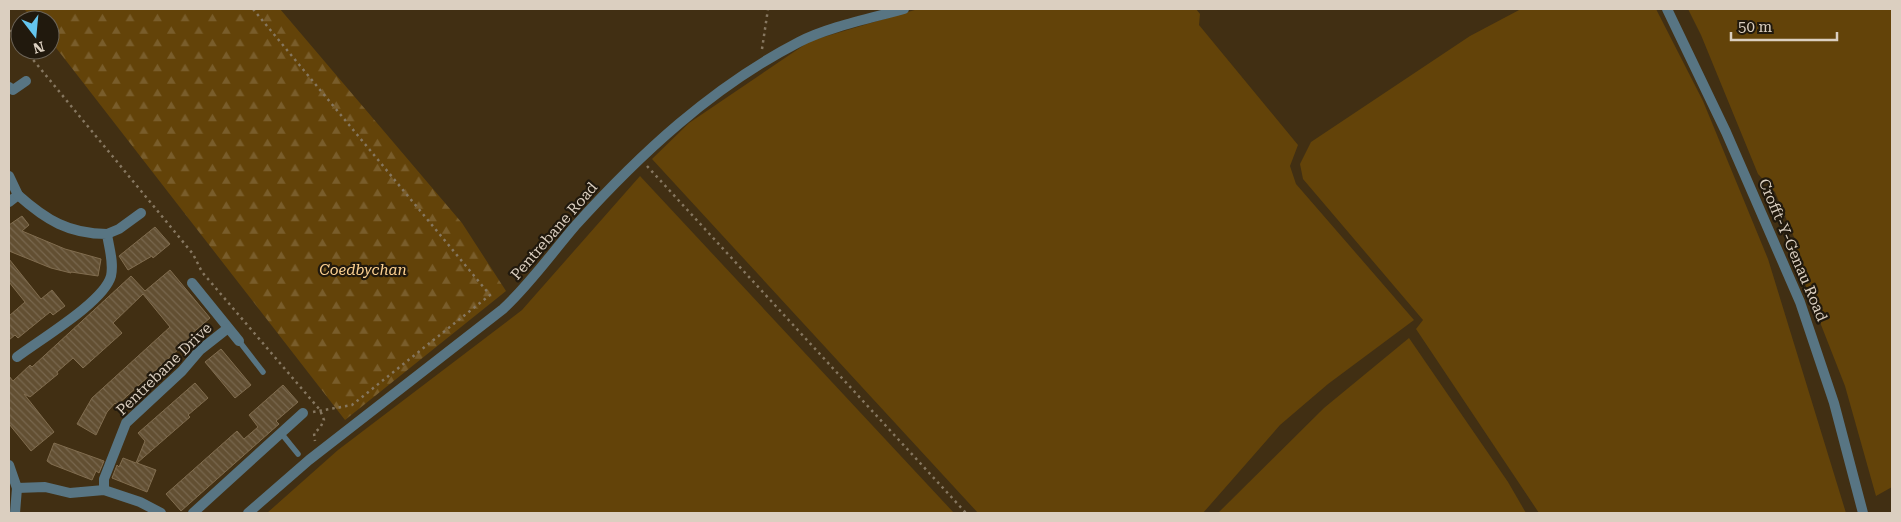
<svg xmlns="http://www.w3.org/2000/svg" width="1901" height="522" font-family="'Roboto Serif',serif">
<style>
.green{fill:#634309}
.forest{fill:url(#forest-firs)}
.building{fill:url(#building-back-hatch);stroke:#816d4f}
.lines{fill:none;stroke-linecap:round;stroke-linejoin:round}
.path{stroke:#867760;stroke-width:2.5;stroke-dasharray:2.5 4;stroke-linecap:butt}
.service{stroke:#587583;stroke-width:5.5}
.minor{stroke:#587583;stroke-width:10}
.tertiary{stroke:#587583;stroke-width:10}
.labels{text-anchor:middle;stroke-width:4.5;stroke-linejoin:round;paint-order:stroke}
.street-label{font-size:15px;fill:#dbcfc0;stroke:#21190d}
.park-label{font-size:15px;font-style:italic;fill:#fdd191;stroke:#21190d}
</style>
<defs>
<pattern id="forest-firs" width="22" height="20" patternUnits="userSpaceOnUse" patternTransform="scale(1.25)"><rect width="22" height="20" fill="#634309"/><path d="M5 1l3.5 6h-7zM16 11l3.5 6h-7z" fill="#795d2b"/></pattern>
<pattern id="building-back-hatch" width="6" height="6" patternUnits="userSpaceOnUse" patternTransform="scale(1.25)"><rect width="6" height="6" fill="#624f32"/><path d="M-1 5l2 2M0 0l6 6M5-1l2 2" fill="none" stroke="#78674e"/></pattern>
</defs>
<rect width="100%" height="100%" fill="#412f13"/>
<g class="green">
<polygon points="918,9 1196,9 1200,14 1199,25 1298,145 1290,166 1296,184 1414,320 1328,384 1280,425 1203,513 978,513 652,159 689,123 810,41"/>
<polygon points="1521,9 1656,9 1703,101 1768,259 1846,513 1539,513 1416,329 1423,320 1303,179 1300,164 1311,142 1470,36"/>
<polygon points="1688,9 1892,9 1892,487 1876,496 1845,386 1796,261 1796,242 1775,192 1758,174 1701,35"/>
<polygon points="640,176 954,513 267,513 338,450 522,310"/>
<polygon points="1409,338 1508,482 1526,513 1218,513 1324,408"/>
</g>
<polygon class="forest" points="24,9 280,9 462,223 506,291 345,420 50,40 50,20 34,20"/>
<g class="building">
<polygon points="22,216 29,225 22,231 65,249 101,259 98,276 71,272 71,273 51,268 9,251 9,225"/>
<polygon points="155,227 170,244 153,258 152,256 128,270 119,256"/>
<polygon points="9,259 41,299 52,290 65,306 53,315 50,312 18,338 15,335 9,340 9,316 25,302 9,282"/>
<polygon points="170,270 210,318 190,335 195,342 185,351 181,347 117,405 115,403 107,412 96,435 77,424 92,398 170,327 143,294 113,323 122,333 83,368 73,358 57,372 58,374 30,397 24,394 54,432 31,451 9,424 9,376 13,381 30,365 32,367 131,276 145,291"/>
<polygon points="221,349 251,385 235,398 205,362"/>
<polygon points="195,383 208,398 188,415 190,417 137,463 156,470 147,492 112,478 117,465 119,467 123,458 136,463 145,441 138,433"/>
<polygon points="283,385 298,402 276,421 279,424 181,511 166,494 237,431 244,439 258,427 249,415"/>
<polygon points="54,443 104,461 99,473 96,471 92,480 51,464 47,461"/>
</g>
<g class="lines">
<g class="path">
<polyline points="253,9 490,295 352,405 313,412"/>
<polyline points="9,30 20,44"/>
<polyline points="762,49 768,9"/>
<polyline points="25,50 193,254 202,272 320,410 324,420 320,428 314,433 315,441"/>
<polyline points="647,166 966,513"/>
</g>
<g class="service">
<polyline points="239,341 263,372"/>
<polyline points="281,433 298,454"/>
</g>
<g class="minor">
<polyline points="9,87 13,90 26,81"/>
<polyline points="9,176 18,195 9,202"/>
<polyline points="107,234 119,229 141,213"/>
<polyline points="192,283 239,341"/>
<path d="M17,357C39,340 104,302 111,276C114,262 109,248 107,234C69,234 46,220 18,195"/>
<polyline points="9,465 17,488 15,513"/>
<polyline points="17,488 45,487 70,493 104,490 140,502 161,513"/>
<polyline points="104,490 104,479 126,423 182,371 200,350 228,328"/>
<polyline points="193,513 303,413"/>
<path d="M248,513L309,460L503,309C530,284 551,254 575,226C640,154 712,87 799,42C828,27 872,18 904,9"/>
</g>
<polyline class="tertiary" points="1667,9 1726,132 1800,302 1834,403 1863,513"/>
</g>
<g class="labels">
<g class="street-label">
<text transform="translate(554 231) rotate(-49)" y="5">Pentrebane Road</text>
<text transform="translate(1793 250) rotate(67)" y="5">Crofft-Y-Genau Road</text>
<text transform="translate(164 369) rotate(-44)" y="5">Pentrebane Drive</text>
</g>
<g class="park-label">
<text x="363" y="275">Coedbychan</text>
</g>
</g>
<rect width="1901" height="522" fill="none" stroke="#dbcfc0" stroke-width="20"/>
<g transform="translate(35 35) rotate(164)"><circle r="24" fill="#21190d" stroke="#6b6255"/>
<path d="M0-4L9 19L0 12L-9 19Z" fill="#64c5ee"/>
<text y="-8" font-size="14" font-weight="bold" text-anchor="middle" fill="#dbcfc0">N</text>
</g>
<path d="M1731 32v8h106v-8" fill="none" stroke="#dbcfc0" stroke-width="2.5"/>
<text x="1738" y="32" font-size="15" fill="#dbcfc0" stroke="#21190d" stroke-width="4" paint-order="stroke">50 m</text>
</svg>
